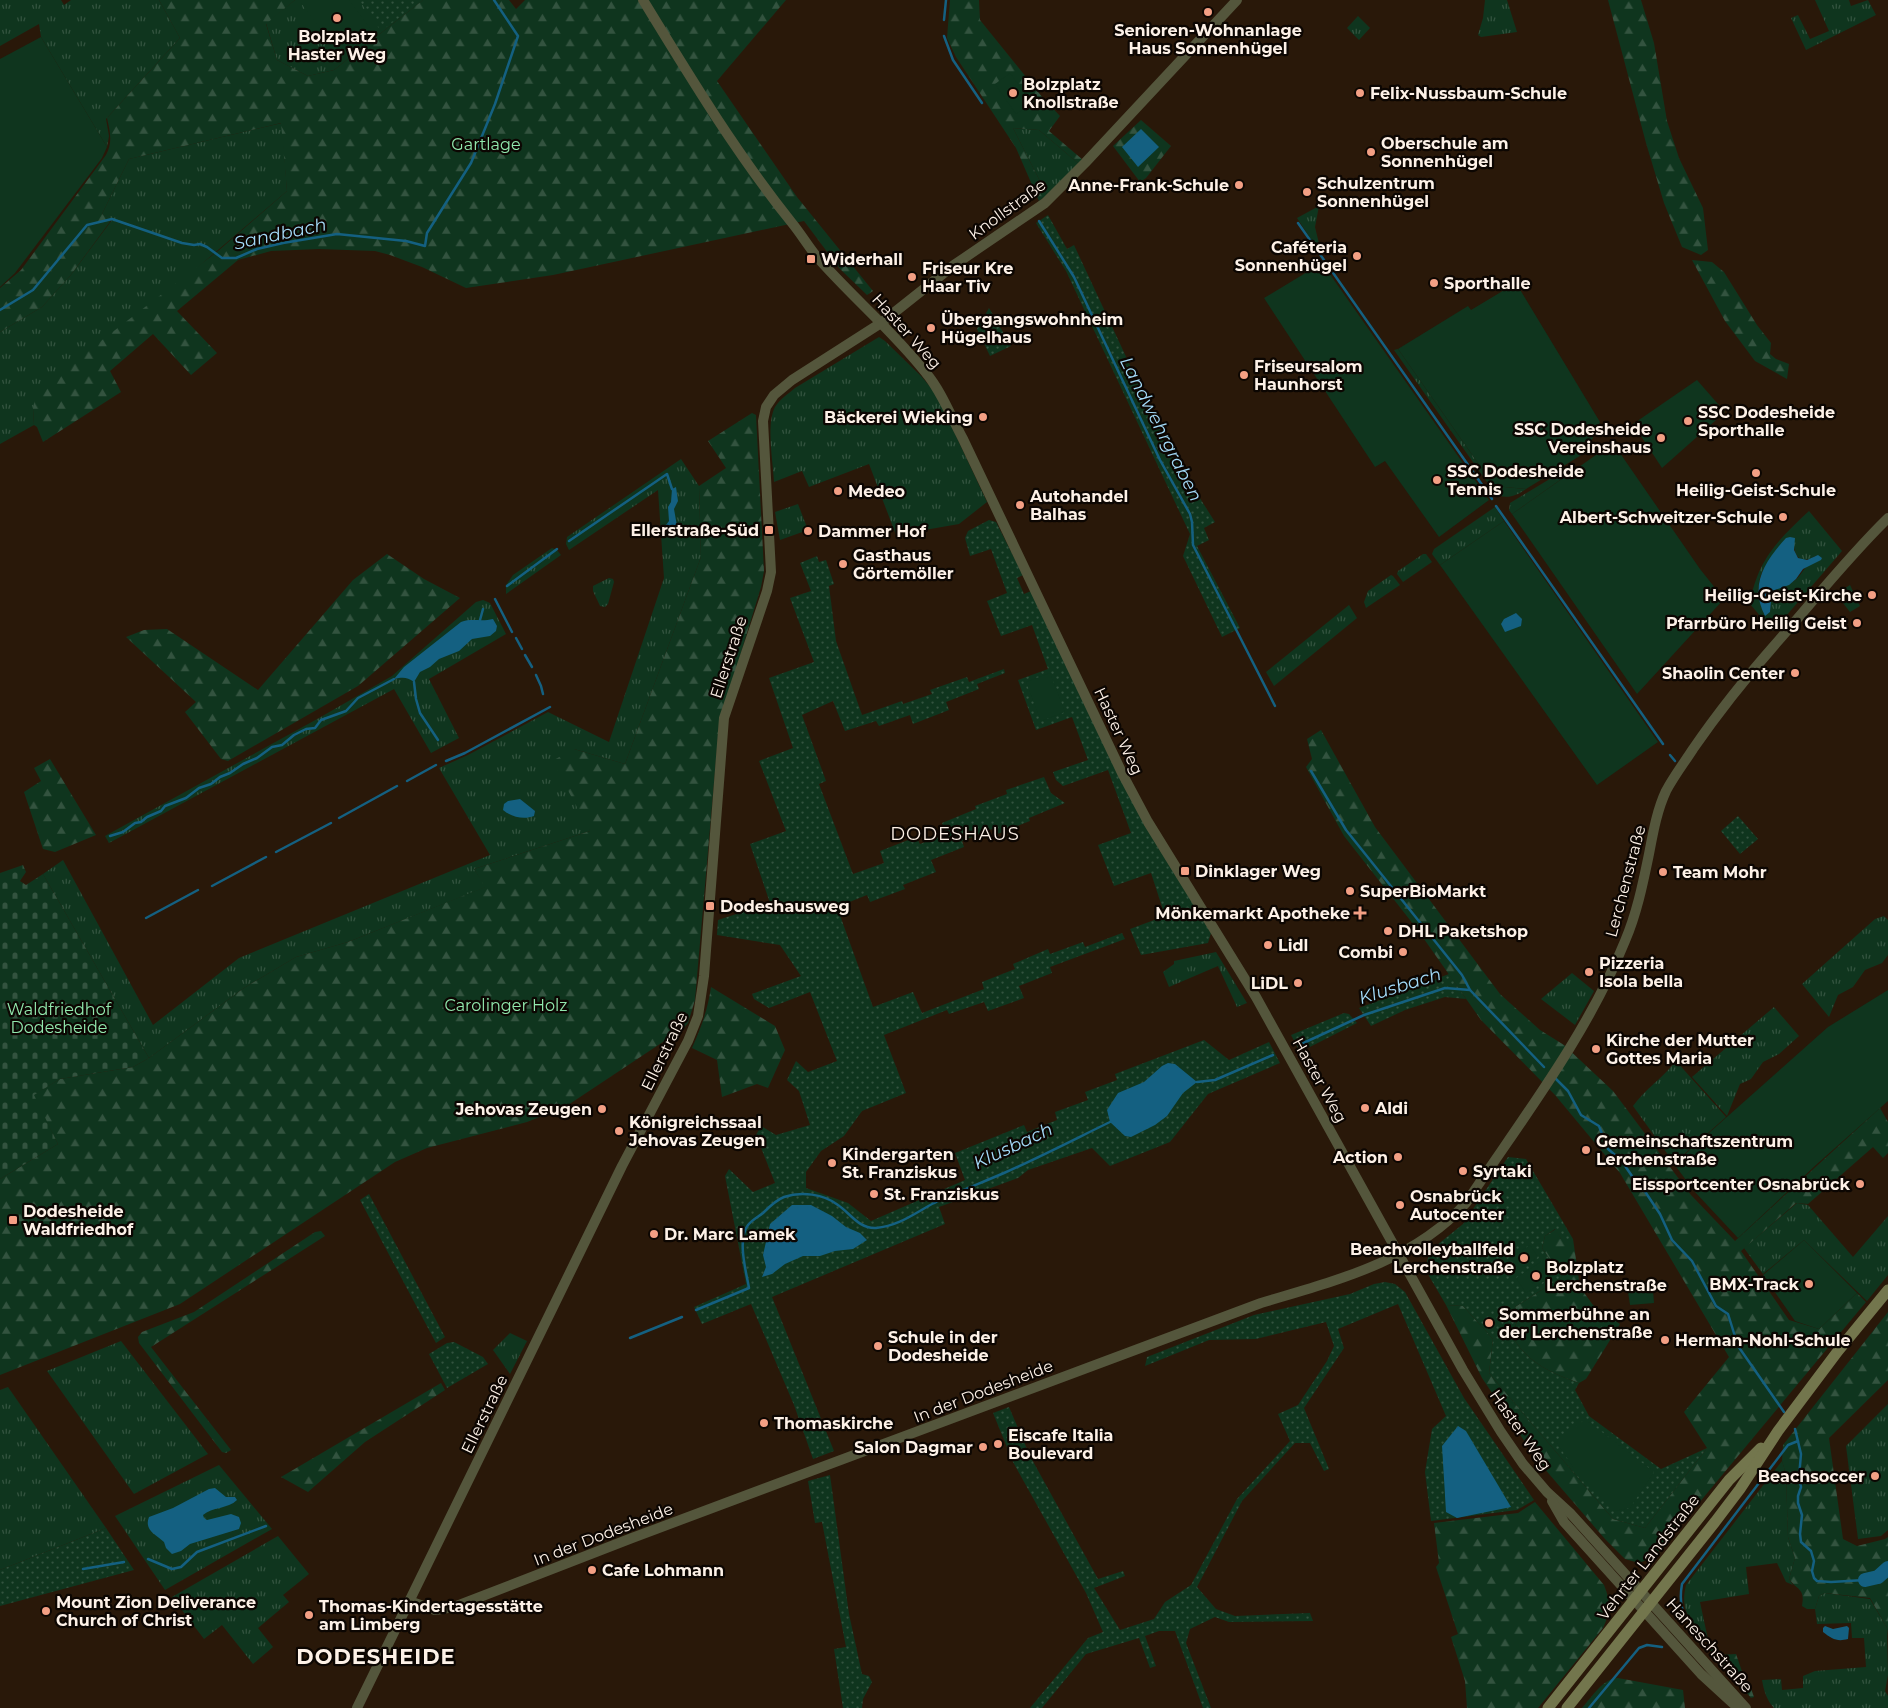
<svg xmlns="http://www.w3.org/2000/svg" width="1888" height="1708" font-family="Montserrat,sans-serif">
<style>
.grass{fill:url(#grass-tufts);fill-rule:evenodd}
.forest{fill:url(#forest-firs)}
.cemetery{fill:url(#cemetery-stones)}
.park{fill:url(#park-dots)}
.garden{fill:#0f351e}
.water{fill:#146081}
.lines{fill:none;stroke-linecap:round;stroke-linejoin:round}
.stream{stroke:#146081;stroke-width:2.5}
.river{stroke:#146081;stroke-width:14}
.tertiary{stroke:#54563c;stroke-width:10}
.secondary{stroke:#73764d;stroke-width:11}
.poi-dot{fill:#f39f84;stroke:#0c0602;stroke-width:2}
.labels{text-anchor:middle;stroke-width:4.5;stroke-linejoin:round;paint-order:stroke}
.poi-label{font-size:16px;font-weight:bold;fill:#fdf1e7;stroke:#0c0602;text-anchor:start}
.park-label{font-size:16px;fill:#91e8ad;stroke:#0c0602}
.street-label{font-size:16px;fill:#fdf1e7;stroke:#0c0602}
.water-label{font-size:18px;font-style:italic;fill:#a3daf8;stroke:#0c0602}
.neighbourhood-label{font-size:18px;letter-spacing:1px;fill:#fdf1e7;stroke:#0c0602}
.district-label{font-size:21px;font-weight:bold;letter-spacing:1px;fill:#fdf1e7;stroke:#0c0602}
</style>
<defs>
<pattern id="grass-tufts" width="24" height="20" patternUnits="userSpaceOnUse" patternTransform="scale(1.25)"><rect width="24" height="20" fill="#0f351e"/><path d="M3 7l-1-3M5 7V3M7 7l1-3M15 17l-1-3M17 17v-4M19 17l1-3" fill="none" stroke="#33533f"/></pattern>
<pattern id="forest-firs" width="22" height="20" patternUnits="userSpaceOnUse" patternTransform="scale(1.25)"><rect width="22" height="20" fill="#0f351e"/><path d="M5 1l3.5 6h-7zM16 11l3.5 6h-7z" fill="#33533f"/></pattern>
<pattern id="cemetery-stones" width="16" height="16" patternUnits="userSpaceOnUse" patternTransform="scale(1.25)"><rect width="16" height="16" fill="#0f351e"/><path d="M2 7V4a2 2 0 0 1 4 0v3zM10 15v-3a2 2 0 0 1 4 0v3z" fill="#33533f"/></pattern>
<pattern id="park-dots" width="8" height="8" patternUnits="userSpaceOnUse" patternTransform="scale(1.25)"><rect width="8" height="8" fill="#0f351e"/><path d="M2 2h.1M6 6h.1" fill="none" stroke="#33533f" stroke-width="1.8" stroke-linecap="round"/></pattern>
</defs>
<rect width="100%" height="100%" fill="#291809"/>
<g class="grass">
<polygon points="0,0 61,0 64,5 71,0 159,0 180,38 106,119 109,136 107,147 41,37 39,24 0,46"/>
<polygon points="295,0 423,0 334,70 308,76 277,60 266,23"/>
<polygon points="1485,0 1507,0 1517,32 1481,37 1478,35 1483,18"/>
<polygon points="1815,0 1849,0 1851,6 1868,0 1876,15 1806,50 1791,18 1798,15 1810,39 1829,31"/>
<polygon points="1358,16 1370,28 1359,40 1347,28"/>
<polygon points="282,123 287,191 33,408 34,425 0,444 0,332 42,307 70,276 112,220 102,214 129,159"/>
<polygon points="1013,128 1039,130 1079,164 1047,195"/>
<polygon points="1319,206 1315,227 1322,256 1297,218"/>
<path d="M879,337L885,341L921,376L932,389L942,406L987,502L959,524L896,535L869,464L809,487L802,471L774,482C773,462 766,424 775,407C780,399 788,394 795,388Z"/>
<path d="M1398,349L1494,486L1526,489C1517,496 1503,501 1494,492L1394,350Z"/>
<polygon points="681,459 699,486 701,557 625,764 574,749 590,831 474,869 486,887 348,942 296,957 244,988 149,1058 43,874 63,860 153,1025 239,958 490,855 439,768 468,755 548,712 609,742 664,578 658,490 569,550 566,544 567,537"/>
<polygon points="1573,465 1577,468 1512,514 1509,510 1510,503"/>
<polygon points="798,504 808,530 780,540 775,512"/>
<polygon points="1495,507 1504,521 1440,565 1432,554 1434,549"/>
<path d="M1809,511L1842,551L1773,631L1750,604C1757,560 1778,540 1809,511ZM1783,542L1794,544C1794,557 1802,565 1815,556L1818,561C1801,566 1805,573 1794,581C1787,586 1779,587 1772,591L1770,612L1764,614C1751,581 1762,568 1783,542Z"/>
<polygon points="552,548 557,550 561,555 506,594 506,585 513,575"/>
<polygon points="1423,554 1426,554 1432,562 1403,582 1397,574 1398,571"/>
<polygon points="1391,575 1393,576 1400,585 1366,608 1364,602 1368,591"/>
<polygon points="609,578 613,579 614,582 608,604 605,607 600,606 593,591 593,586"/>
<polygon points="1850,585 1860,606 1850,612 1836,594"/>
<polygon points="483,600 490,603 506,634 429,679 459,738 431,753 394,689 109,843 105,836 319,718 392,676 476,602"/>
<polygon points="1349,605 1357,618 1274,686 1266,672"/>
<polygon points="1884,916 1888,920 1888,955 1882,963 1865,970 1853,987 1838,995 1829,1017 1802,984 1875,919"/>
<polygon points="1216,952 1247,1003 1237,1007 1218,966 1169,987 1163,972 1174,964 1174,961"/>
<polygon points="1572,973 1594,991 1575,1025 1541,999"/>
<polygon points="1774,1007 1799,1036 1779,1054 1763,1062 1751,1079 1740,1084 1727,1116 1692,1077"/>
<path d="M1676,1061L1726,1117L1674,1163L1633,1106C1645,1089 1663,1078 1676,1061Z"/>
<polygon points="1797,1203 1808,1205 1853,1257 1888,1216 1888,1275 1867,1301 1804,1240 1763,1274 1744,1248"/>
<polygon points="510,1333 527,1341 510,1374 493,1350"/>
<polygon points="121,1341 208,1454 134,1494 47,1371"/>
<polygon points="8,1387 106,1528 0,1570 0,1390"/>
<polygon points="1888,1404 1888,1530 1881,1536 1858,1539 1846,1446"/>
<path d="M1782,1461L1786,1474L1788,1537L1795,1558L1789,1579L1793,1585L1786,1582L1777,1563L1746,1567L1749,1594L1700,1602L1709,1644C1693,1624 1679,1613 1686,1585Z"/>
<polygon points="219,1465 272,1529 165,1590 115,1516"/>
<polygon points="278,1536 309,1574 283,1595 289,1602 258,1628 273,1647 253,1664 222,1625 204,1639 172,1597"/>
<path d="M1825,1593L1870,1599L1887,1628L1888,1675L1885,1691L1888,1696V1708H1774C1766,1699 1764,1691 1762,1680L1781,1679L1782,1690L1803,1688V1676L1815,1671L1866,1667L1864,1638H1852L1851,1623L1817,1624L1815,1609L1819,1596Z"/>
</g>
<g class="forest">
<path d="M159,0H295L266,24L277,60L308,76L334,70L423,0H509L516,9L525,0H786L717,81L797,197L873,291L867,295L840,269L804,221L553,275L466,288L422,267L390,255L375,251L319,249L271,251L238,260L177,311L217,353L191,375L153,334L110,371L121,392L43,442L37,427L34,425L33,408L37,390L218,251L287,191L281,123L129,159L102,214L112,219L70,276L42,307L0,332V288L21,270L106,155C113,142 110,132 107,118L180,38Z"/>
<polygon points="950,0 979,0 980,20 1043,98 1060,116 1049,131 1083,160 1079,164 1039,130 1013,128 1047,195 1039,201 1016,148 956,57 947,38"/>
<polygon points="1608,0 1641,0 1654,43 1667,121 1679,158 1703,208 1708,250 1701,255 1682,247 1664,203 1646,143"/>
<polygon points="1141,120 1171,146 1146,178 1140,182 1113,146"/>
<polygon points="1692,260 1712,262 1724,272 1757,325 1771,343 1770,354 1776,359 1789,364 1787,379 1755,361 1725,321"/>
<polygon points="752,413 756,415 764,571 761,587 719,725 695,1000 688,1023 684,1028 565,1107 527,1122 427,1148 395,1162 180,1304 0,1375 0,1179 58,1144 33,1095 60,1079 133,1067 149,1058 244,988 296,957 348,942 485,887 474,869 590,831 552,761 574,749 625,764 701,557 699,486 726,468 708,441"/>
<polygon points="387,554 424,579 460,598 358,686 228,761 221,759 185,712 196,702 126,637 144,630 167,629 258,690 353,580"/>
<polygon points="1321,730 1375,827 1500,994 1540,1030 1564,1045 1613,1091 1691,1195 1735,1241 1880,1108 1888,1122 1888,1153 1883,1158 1873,1147 1808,1204 1796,1203 1741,1251 1789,1320 1819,1329 1857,1293 1866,1302 1654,1557 1639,1563 1625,1559 1605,1539 1537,1460 1482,1378 1446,1305 1463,1306 1493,1339 1489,1373 1613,1519 1645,1528 1707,1448 1684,1412 1729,1357 1620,1173 1555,1095 1481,1020 1417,929 1344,836 1306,767 1312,759 1307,739"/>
<polygon points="50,759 96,835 55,852 43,849 24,792 41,781 34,768"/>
<path d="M711,987L775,1026L785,1050L768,1088L757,1084L722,1097L717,1060L692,1048C701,1028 708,1009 711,987Z"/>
<path d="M1556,1229L1561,1239H1573L1580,1287L1593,1305L1620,1324L1586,1379L1579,1383C1553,1374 1525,1362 1512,1335L1519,1316L1515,1307L1562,1277L1542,1248L1545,1236Z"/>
<polygon points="321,1231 325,1236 151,1347 231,1450 226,1453 222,1452 139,1343 138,1337 142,1332 194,1312 315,1232"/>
<path d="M1888,1312V1380L1829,1438L1843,1539L1857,1546L1885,1539L1888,1537V1637L1887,1628L1870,1598L1825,1593L1819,1596L1815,1609H1807L1802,1606C1805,1588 1798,1591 1789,1579L1795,1558L1788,1537L1786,1474L1782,1461L1783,1445Z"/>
<polygon points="441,1383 445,1390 365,1442 308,1492 281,1477"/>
<path d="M1535,1502L1604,1585C1611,1603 1611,1611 1603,1628L1538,1708H1467L1465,1681L1451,1637L1458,1634L1436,1567L1439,1563L1434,1523L1518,1513Z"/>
<polygon points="1709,1644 1719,1655 1736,1654 1746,1683 1749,1683 1754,1697 1751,1698 1709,1649"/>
<path d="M1618,1678L1683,1690L1685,1708H1582C1593,1696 1602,1679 1618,1678Z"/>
</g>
<polygon class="cemetery" points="23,865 26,872 20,881 26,885 43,874 149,1058 133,1067 60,1079 34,1095 58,1144 0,1179 0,873"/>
<g class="park">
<polygon points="359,0 423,0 381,31"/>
<polygon points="1048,215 1067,249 1074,245 1170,451 1215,522 1204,528 1209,540 1197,546 1240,628 1222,637 1183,556 1190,534 1066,271 1036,223"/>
<polygon points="989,308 1011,346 990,356 977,329"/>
<polygon points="989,520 996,522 1023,575 1017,578 1024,594 1031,591 1211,933 1208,943 1141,955 1130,929 1165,916 1151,873 1114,886 1098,845 1131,833 1108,770 1063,786 1056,780 1053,772 1088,760 1072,717 1036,730 1018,680 1048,669 1032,625 1001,636 987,601 1007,593 991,549 970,556 965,538 968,531"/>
<polygon points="817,556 819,562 826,560 834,584 829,586 836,641 862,715 902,701 903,704 932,694 930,690 967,677 969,682 1004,669 1005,673 977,684 979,689 946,702 949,710 913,724 910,715 879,726 876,721 845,731 833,701 802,715 826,781 819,784 853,874 884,863 880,851 916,837 920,844 946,834 942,823 976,809 975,806 1007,794 1006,790 1044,777 1051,793 1065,803 1029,818 1030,821 995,835 992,829 962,841 964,847 931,860 936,872 903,885 905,889 870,902 867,895 837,907 873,1007 913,992 922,1013 984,989 982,982 1015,969 1013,964 1048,949 1050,954 1083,942 1085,947 1122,933 1125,939 1050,967 1052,973 1019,986 1024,998 988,1011 984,1002 949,1014 947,1010 884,1035 906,1093 862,1111 844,1136 821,1151 806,1172 806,1188 848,1203 871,1221 965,1180 955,1153 1024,1125 1027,1132 1057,1120 1055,1112 1088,1100 1085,1092 1117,1080 1115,1074 1204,1040 1229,1060 1269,1042 1280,1063 1208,1094 1170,1142 1110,1166 1092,1148 1028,1170 1018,1178 939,1207 945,1224 772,1297 834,1451 813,1459 794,1405 751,1304 702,1324 694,1307 746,1284 725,1176 729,1169 753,1192 775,1183 756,1135 761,1126 776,1135 810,1125 799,1091 787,1080 796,1061 808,1072 837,1061 810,992 769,1008 754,999 752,994 801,976 780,945 717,935 718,920 770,903 750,844 786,831 759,761 793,748 769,678 814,662 790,598 811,591 800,563"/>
<polygon points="1738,816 1758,839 1740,854 1721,831"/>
<polygon points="1449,974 1466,999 1445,997 1405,1010 1371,1026 1359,1008"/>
<polygon points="1344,1013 1349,1014 1357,1023 1300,1052 1291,1035"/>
<path d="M1508,1157L1526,1159L1573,1239H1561L1555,1229L1545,1236L1542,1248L1562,1277L1515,1307L1519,1315L1512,1335C1525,1362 1553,1374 1579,1383L1575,1390L1589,1416L1661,1469L1707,1448L1645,1528L1613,1519L1489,1373L1493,1339L1463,1306L1446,1305L1429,1276L1427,1261L1431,1250L1463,1224Z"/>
<polygon points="369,1194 445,1337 436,1343 360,1200"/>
<polygon points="1385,1282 1395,1284 1405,1292 1464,1398 1534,1500 1517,1510 1431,1521 1425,1472 1432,1429 1446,1416 1398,1304 1338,1329 1344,1348 1304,1408 1329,1469 1324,1471 1310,1443 1295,1443 1242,1501 1197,1587 1216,1609 1235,1616 1310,1613 1313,1621 1229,1622 1215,1617 1190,1629 1186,1643 1211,1708 1203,1708 1175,1631 1159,1631 1145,1636 1156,1666 1150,1668 1139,1638 1086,1654 1042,1708 1030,1708 1088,1638 1103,1632 1086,1593 1013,1462 993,1413 1009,1407 1030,1456 1098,1579 1123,1571 1125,1576 1094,1588 1120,1630 1154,1619 1165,1602 1191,1585 1237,1499 1290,1441 1278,1414 1298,1405 1327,1361 1334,1346 1326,1322 1256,1339 1209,1340 1145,1366 1147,1357 1254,1315 1350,1294 1374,1284"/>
<polygon points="454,1342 483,1357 488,1364 447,1388 429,1354 447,1343"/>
<polygon points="830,1475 849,1614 862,1674 869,1676 872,1682 863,1699 862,1708 843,1708 834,1649 846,1647 822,1522 815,1523 808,1481"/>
<polygon points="106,1528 134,1570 0,1606 0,1570"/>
</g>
<g class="garden">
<polygon points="305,0 349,0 373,32 341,56 301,3"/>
<polygon points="41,37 107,147 102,158 15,273 0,287 0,59"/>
<polygon points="1010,73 1032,103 1016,114 995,84"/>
<polygon points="1322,263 1489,500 1439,537 1385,461 1375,467 1264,298"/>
<polygon points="1516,283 1600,422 1591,442 1584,442 1583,454 1526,489 1494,486 1398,349 1468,306 1471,310"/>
<polygon points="1697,380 1725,412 1662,468 1633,424"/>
<polygon points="1613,443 1700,569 1724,599 1637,694 1512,514"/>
<polygon points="1504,521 1658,742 1597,785 1440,565"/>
<polygon points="1050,673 1065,712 1041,721 1026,682"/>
<polygon points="1888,990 1888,1101 1817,1164 1738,1238 1695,1192 1674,1164 1828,1027"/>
<polygon points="1804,1240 1857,1293 1819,1329 1795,1321 1763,1275"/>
<polygon points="1530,1245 1538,1257 1518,1270 1510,1258"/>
<polygon points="1547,1258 1557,1273 1526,1293 1516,1278"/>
<polygon points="1653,1290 1654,1303 1630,1305 1628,1292"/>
<polygon points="1585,1419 1654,1472 1630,1508 1614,1511 1573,1467 1557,1443"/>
</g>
<g class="water">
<polygon points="1141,129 1159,147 1138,167 1122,147"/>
<polygon points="676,487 678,501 674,509 677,526 675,530 667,534 665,533 666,525 669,521 668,507 671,502 672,489"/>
<path d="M1790,537L1795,538L1794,550L1798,558L1807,560L1818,555L1822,558L1821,560L1803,569L1796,579L1789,585L1772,591L1770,612L1765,616C1749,585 1765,561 1786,538Z"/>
<polygon points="1516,613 1522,619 1521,626 1505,632 1501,624 1504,619"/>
<path d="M493,619L497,626L496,631L490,636L472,639L459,651L439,659L430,667L420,672L414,682C407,677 403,677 394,679L404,667L461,622C471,618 482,622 493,619Z"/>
<path d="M520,799L535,811L534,816C524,820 511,817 503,810L504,804L508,801Z"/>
<polygon points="1168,1063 1175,1064 1197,1082 1183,1093 1167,1116 1155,1125 1131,1137 1125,1136 1110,1122 1107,1110 1118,1093 1144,1082 1162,1066"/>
<polygon points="792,1205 811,1205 832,1216 846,1227 860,1233 867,1240 853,1249 835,1251 820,1256 803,1256 785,1264 772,1274 762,1277 766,1267 763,1255 770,1224"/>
<polygon points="1458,1426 1466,1431 1511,1507 1457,1518 1446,1512 1442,1446"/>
<path d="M215,1488L226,1497H235L237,1500C228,1509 212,1507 203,1515L204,1518L207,1520L231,1514L239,1517L241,1523L239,1529L190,1544L181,1551L172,1554L166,1548L164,1542C155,1534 144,1530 149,1517L173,1508L209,1489Z"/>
<path d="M1825,1626L1833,1629L1847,1626L1849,1628L1848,1639C1837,1642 1832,1639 1823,1632V1628Z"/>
</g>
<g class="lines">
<g class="stream">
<polyline points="944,20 946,0"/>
<polyline points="944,36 953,60 982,103"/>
<polyline points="1039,221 1074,277 1160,460 1190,514 1192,522 1193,545 1275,706"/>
<polyline points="1298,223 1492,499"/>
<polyline points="0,310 33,290 87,225 112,219 182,243 194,245 200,244 207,247 222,258 236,258 257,249 283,243 337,234 406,241 425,246 427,233 471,163 495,104 518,36 494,0"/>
<polyline points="1496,506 1663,744"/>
<polyline points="569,541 667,474 672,489"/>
<polyline points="507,586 557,549"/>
<polyline points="495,599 512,632"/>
<polyline points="480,620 483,609"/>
<polyline points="516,638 522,649"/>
<polyline points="525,655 532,667"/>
<polyline points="536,675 541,686 543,694"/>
<polyline points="414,682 416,699 420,713 438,740"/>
<polyline points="1670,755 1675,761"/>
<polyline points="446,761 465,753 550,707"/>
<polyline points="1311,771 1346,830 1462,975 1470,990"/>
<polyline points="407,781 436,765"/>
<polyline points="339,818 397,786"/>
<polyline points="110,836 123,832 135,823 141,822 147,817 161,811 165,806 186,798 199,788 211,784 220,777 230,773 243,764 257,758 272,747 282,745 294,735 306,729 315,728 321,720 346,711 358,698 394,679"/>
<polyline points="276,852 331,823"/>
<polyline points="212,886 266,857"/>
<polyline points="146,918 198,890"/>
<polyline points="1299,1045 1364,1015 1445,988 1470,990 1544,1067"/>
<polyline points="1555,1078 1568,1091 1581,1115 1599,1126 1608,1149 1621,1160 1634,1179 1642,1187 1660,1214 1672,1240 1692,1261 1716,1306 1728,1314 1738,1346 1784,1412"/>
<polyline points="1197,1082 1215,1080 1273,1055"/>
<path d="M696,1310L749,1288C746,1271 737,1239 748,1225C752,1220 758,1217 763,1213C769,1207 776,1200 784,1197C801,1191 824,1194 838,1205C851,1214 859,1229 876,1228C899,1226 915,1213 934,1203C957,1192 981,1183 1004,1173C1040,1157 1075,1139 1110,1122"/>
<polyline points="630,1338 682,1317"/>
<polyline points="1795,1429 1801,1454 1799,1477 1801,1487 1798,1496 1798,1503 1802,1515 1800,1534 1801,1542 1811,1551 1814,1561 1812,1571 1814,1578 1817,1581 1831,1582 1865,1580"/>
<polyline points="148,1559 172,1569 181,1567 197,1552 266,1526"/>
<polyline points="83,1569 124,1562"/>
<path d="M1685,1617C1680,1606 1680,1595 1682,1584L1788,1445L1798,1441"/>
<polyline points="1589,1708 1639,1648 1647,1645 1662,1647"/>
</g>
<polyline class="river" points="1865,1580 1878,1577 1888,1568"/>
<g class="tertiary">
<path d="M643,0C690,77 736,153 792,223C801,234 808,246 817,257C852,297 893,331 926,373C942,392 951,417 963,439L1123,775L1148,822L1256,997L1463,1370L1501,1432L1523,1464L1547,1492L1571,1514L1746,1708"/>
<polyline points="1552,1501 1564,1522 1701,1674 1738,1708"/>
<path d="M409,1601L435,1610L454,1607L632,1538L1261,1303C1334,1281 1413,1262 1466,1203C1522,1119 1587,1035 1625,941C1637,913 1643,883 1649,854C1653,833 1657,810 1666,791C1674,776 1684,763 1693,749C1719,711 1748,675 1779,640C1815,599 1849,556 1888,518"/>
<polyline points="357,1708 622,1166 688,1041 698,1016 704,976 724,718 767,591 771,572 763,421 766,407 774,395 792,380 881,323 954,265 1045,203 1085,163 1237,0"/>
</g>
<g class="secondary">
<polyline points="1548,1708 1729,1480 1761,1448"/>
<polyline points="1567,1708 1715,1522 1740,1489 1778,1431 1838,1351 1888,1290"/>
</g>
</g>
<g class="poi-dot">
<circle cx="1208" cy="12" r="5"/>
<circle cx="337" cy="18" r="5"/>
<circle cx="1013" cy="93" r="5"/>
<circle cx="1360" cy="93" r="5"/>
<circle cx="1371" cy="152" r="5"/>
<circle cx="1239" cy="185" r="5"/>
<circle cx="1307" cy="192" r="5"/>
<circle cx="1357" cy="256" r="5"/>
<rect x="806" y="254" width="10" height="10" rx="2.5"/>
<circle cx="912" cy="277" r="5"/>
<circle cx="1434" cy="283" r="5"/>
<circle cx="931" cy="328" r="5"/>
<circle cx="1244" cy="375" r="5"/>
<circle cx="983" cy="417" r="5"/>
<circle cx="1688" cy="421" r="5"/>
<circle cx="1661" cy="438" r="5"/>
<circle cx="1756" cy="473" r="5"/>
<circle cx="1437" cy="480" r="5"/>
<circle cx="838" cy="491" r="5"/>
<circle cx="1020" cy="505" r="5"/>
<circle cx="1783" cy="517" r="5"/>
<rect x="764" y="525" width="10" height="10" rx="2.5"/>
<circle cx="808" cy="531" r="5"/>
<circle cx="843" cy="564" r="5"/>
<circle cx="1872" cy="595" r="5"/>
<circle cx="1857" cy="623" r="5"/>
<circle cx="1795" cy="673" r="5"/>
<rect x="1180" y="866" width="10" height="10" rx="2.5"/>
<circle cx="1663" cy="872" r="5"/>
<circle cx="1350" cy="891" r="5"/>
<rect x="705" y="901" width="10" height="10" rx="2.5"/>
<path d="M1357.5 905.5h5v5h5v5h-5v5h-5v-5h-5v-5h5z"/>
<circle cx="1388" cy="931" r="5"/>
<circle cx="1268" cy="945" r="5"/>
<circle cx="1403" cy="952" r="5"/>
<circle cx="1589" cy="972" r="5"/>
<circle cx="1298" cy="983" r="5"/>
<circle cx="1596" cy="1049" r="5"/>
<circle cx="1365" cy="1108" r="5"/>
<circle cx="602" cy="1109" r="5"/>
<circle cx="619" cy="1131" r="5"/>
<circle cx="1586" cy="1150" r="5"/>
<circle cx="1398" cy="1157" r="5"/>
<circle cx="832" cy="1163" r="5"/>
<circle cx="1463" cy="1171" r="5"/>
<circle cx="1860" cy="1184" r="5"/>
<circle cx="874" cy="1194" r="5"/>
<circle cx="1400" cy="1205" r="5"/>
<rect x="8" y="1215" width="10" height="10" rx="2.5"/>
<circle cx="654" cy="1234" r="5"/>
<circle cx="1524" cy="1258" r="5"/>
<circle cx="1536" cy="1276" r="5"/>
<circle cx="1809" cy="1284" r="5"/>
<circle cx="1489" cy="1323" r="5"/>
<circle cx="1665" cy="1340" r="5"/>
<circle cx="878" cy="1346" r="5"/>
<circle cx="764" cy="1423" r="5"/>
<circle cx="998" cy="1444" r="5"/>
<circle cx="983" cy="1447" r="5"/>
<circle cx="1875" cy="1476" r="5"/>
<circle cx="592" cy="1570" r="5"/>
<circle cx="46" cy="1611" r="5"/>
<circle cx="309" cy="1615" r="5"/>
</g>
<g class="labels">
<g class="poi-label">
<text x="1208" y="36" text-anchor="middle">Senioren-Wohnanlage<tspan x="1208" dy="18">Haus Sonnenhügel</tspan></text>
<text x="337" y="42" text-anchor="middle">Bolzplatz<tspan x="337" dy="18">Haster Weg</tspan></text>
<text x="1023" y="90">Bolzplatz<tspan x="1023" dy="18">Knollstraße</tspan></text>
<text x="1370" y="99">Felix-Nussbaum-Schule</text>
<text x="1381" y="149">Oberschule am<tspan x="1381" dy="18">Sonnenhügel</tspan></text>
<text x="1317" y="189">Schulzentrum<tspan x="1317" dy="18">Sonnenhügel</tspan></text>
<text x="1229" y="191" text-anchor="end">Anne-Frank-Schule</text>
<text x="1347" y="253" text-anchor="end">Caféteria<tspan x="1347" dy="18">Sonnenhügel</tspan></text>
<text x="821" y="265">Widerhall</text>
<text x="922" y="274">Friseur Kre<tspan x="922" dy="18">Haar Tiv</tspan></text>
<text x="1444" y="289">Sporthalle</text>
<text x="941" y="325">Übergangswohnheim<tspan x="941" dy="18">Hügelhaus</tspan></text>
<text x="1254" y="372">Friseursalom<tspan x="1254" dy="18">Haunhorst</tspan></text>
<text x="1698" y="418">SSC Dodesheide<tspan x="1698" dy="18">Sporthalle</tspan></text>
<text x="973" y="423" text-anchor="end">Bäckerei Wieking</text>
<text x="1651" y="435" text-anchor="end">SSC Dodesheide<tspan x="1651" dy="18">Vereinshaus</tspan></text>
<text x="1447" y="477">SSC Dodesheide<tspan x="1447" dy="18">Tennis</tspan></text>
<text x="1756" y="496" text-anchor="middle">Heilig-Geist-Schule</text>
<text x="848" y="497">Medeo</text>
<text x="1030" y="502">Autohandel<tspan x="1030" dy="18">Balhas</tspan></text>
<text x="1773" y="523" text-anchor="end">Albert-Schweitzer-Schule</text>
<text x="759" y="536" text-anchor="end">Ellerstraße-Süd</text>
<text x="818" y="537">Dammer Hof</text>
<text x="853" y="561">Gasthaus<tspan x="853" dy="18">Görtemöller</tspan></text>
<text x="1862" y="601" text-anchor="end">Heilig-Geist-Kirche</text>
<text x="1847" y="629" text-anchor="end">Pfarrbüro Heilig Geist</text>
<text x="1785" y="679" text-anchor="end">Shaolin Center</text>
<text x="1195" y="877">Dinklager Weg</text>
<text x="1673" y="878">Team Mohr</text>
<text x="1360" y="897">SuperBioMarkt</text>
<text x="720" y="912">Dodeshausweg</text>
<text x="1350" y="919" text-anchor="end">Mönkemarkt Apotheke</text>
<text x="1398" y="937">DHL Paketshop</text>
<text x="1278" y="951">Lidl</text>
<text x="1393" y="958" text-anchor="end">Combi</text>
<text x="1599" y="969">Pizzeria<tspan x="1599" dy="18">Isola bella</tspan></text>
<text x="1288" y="989" text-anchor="end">LiDL</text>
<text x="1606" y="1046">Kirche der Mutter<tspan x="1606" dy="18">Gottes Maria</tspan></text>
<text x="1375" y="1114">Aldi</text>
<text x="592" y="1115" text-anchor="end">Jehovas Zeugen</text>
<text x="629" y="1128">Königreichssaal<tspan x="629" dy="18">Jehovas Zeugen</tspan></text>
<text x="1596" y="1147">Gemeinschaftszentrum<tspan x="1596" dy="18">Lerchenstraße</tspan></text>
<text x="842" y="1160">Kindergarten<tspan x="842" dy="18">St. Franziskus</tspan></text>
<text x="1388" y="1163" text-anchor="end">Action</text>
<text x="1473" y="1177">Syrtaki</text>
<text x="1850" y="1190" text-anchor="end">Eissportcenter Osnabrück</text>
<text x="884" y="1200">St. Franziskus</text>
<text x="1410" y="1202">Osnabrück<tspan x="1410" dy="18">Autocenter</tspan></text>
<text x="23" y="1217">Dodesheide<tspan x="23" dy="18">Waldfriedhof</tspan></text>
<text x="664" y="1240">Dr. Marc Lamek</text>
<text x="1514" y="1255" text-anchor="end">Beachvolleyballfeld<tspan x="1514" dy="18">Lerchenstraße</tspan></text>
<text x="1546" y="1273">Bolzplatz<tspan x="1546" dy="18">Lerchenstraße</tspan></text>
<text x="1799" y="1290" text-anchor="end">BMX-Track</text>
<text x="1499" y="1320">Sommerbühne an<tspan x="1499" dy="18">der Lerchenstraße</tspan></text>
<text x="888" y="1343">Schule in der<tspan x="888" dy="18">Dodesheide</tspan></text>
<text x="1675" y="1346">Herman-Nohl-Schule</text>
<text x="774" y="1429">Thomaskirche</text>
<text x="1008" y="1441">Eiscafe Italia<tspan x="1008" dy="18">Boulevard</tspan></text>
<text x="973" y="1453" text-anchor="end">Salon Dagmar</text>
<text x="1865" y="1482" text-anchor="end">Beachsoccer</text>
<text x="602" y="1576">Cafe Lohmann</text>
<text x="56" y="1608">Mount Zion Deliverance<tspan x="56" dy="18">Church of Christ</tspan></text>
<text x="319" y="1612">Thomas-Kindertagesstätte<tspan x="319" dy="18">am Limberg</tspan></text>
</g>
<g class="park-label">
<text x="486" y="150">Gartlage</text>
<text x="506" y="1011">Carolinger Holz</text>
<text x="59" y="1015">Waldfriedhof<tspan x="59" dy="18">Dodesheide</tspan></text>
</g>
<g class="street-label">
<text transform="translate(1007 209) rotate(-36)" y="6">Knollstraße</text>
<text transform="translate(907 331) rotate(48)" y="6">Haster Weg</text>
<text transform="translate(728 657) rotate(-72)" y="6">Ellerstraße</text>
<text transform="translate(1119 731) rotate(65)" y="6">Haster Weg</text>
<text transform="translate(1625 881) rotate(-75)" y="6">Lerchenstraße</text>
<text transform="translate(664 1051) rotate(-64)" y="6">Ellerstraße</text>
<text transform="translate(1320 1080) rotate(61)" y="6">Haster Weg</text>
<text transform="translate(983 1391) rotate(-21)" y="6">In der Dodesheide</text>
<text transform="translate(484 1414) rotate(-64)" y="6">Ellerstraße</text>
<text transform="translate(1521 1430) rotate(55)" y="6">Haster Weg</text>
<text transform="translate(603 1534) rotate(-21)" y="6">In der Dodesheide</text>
<text transform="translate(1648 1557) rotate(-52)" y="6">Vehrter Landstraße</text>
<text transform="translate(1710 1645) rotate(48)" y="6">Haneschstraße</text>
</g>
<g class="water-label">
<text transform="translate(280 234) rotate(-12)" y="6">Sandbach</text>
<text transform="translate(1161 429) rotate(63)" y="6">Landwehrgraben</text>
<text transform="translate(1400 986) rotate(-17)" y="6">Klusbach</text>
<text transform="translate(1013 1146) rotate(-25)" y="6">Klusbach</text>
</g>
<g class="neighbourhood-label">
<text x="955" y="840">DODESHAUS</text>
</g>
<g class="district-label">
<text x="376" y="1664">DODESHEIDE</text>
</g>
</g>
</svg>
